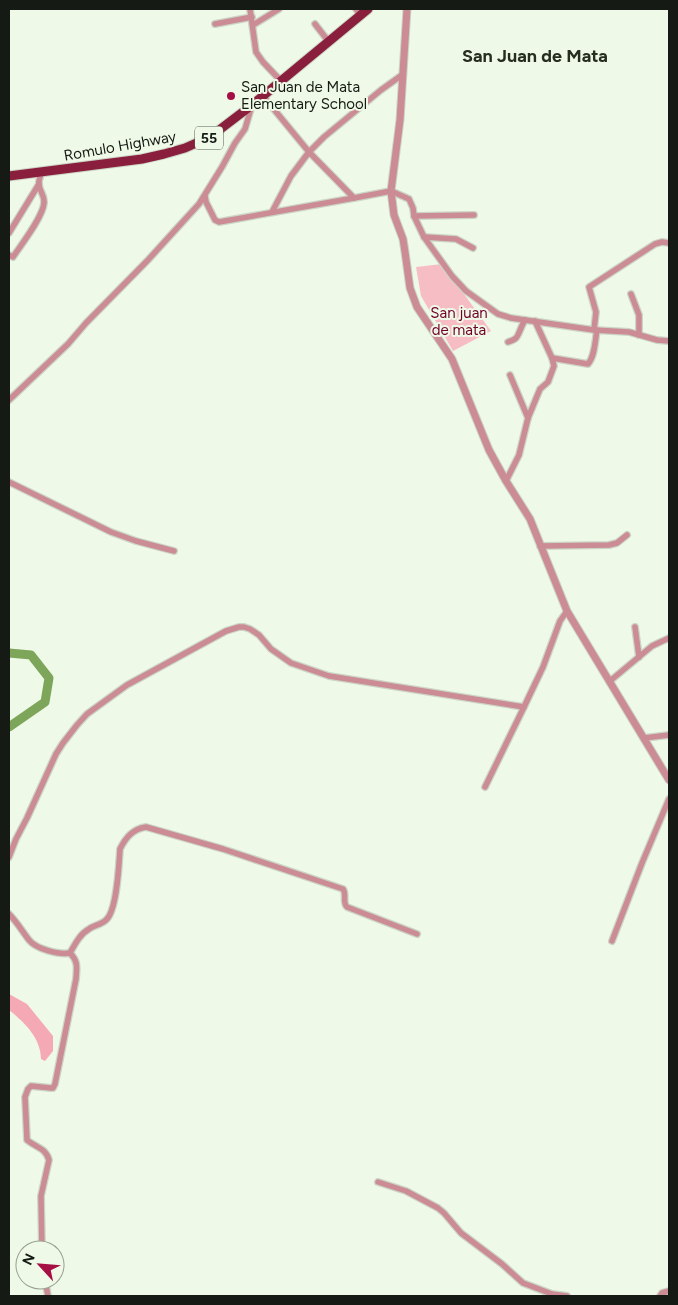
<svg xmlns="http://www.w3.org/2000/svg" width="678" height="1305" font-family="Figtree,sans-serif">
<style>
.green{fill:#f7bdc5}
.forest{fill:#f5a9b4}
.lines{fill:none;stroke-linecap:round;stroke-linejoin:round}
.river{stroke:#7da65b;stroke-width:9}
.minor-casing{stroke:#ccd5c5;stroke-width:8}
.tertiary-casing{stroke:#ccd5c5;stroke-width:9}
.trunk-casing{stroke:#ccd5c5;stroke-width:11}
.minor{stroke:#cb8c95;stroke-width:5.5}
.tertiary{stroke:#cb8c95;stroke-width:7}
.trunk{stroke:#8a1e3d;stroke-width:9}
.poi-dot{fill:#a60f44;stroke:#eff9e7;stroke-width:2}
.labels{text-anchor:middle;stroke-width:4;stroke-linejoin:round;paint-order:stroke}
.shield{fill:#eff9e7;stroke:#575d53;stroke-width:1}
.shield-label{font-size:14px;font-weight:bold;fill:#161a14}
.poi-label{font-size:15px;fill:#161a14;stroke:#eff9e7;text-anchor:start}
.street-label{font-size:15px;fill:#161a14;stroke:#eff9e7}
.park-label{font-size:15px;fill:#72002a;stroke:#eff9e7}
.quarter-label{font-size:18px;font-weight:bold;fill:#262e20;stroke:#eff9e7}
</style>
<rect width="100%" height="100%" fill="#eff9e7"/>
<polygon class="green" points="442,264 491,331 453,351 421,296 416,267"/>
<path class="forest" d="M9,994L27,1004L53,1036V1051L45,1061L41,1059C41,1038 24,1022 9,1010Z"/>
<g class="lines">
<polyline class="river" points="9,653 31,655 49,678 45,702 9,727"/>
<g class="minor-casing">
<g id="minor">
<polyline points="250,9 256,52 263,62 281,81"/>
<polyline points="356,9 360,15"/>
<polyline points="215,24 252,17"/>
<polyline points="315,24 329,42"/>
<polyline points="253,25 279,9"/>
<polyline points="263,96 309,152 354,198 391,191 409,199 413,208 414,216 424,237 452,276 466,291 498,314 511,318 594,330 629,332 657,340 669,341"/>
<polyline points="205,196 206,202 215,220 219,222 354,198"/>
<polyline points="272,212 291,176 309,152 324,137 381,90 402,75"/>
<polyline points="414,216 474,215"/>
<polyline points="9,233 39,184"/>
<polyline points="424,237 456,239 473,248"/>
<path d="M9,255L13,257C21,245 43,217 44,203C45,195 39,191 39,184C38,181 41,176 41,173"/>
<polyline points="631,294 639,315 639,335"/>
<polyline points="594,330 596,312 589,287 655,244 662,242 669,243"/>
<path d="M508,342C511,341 514,340 516,338C518,337 522,324 525,320"/>
<path d="M552,358L588,364C595,356 595,341 597,330"/>
<polyline points="510,375 528,418"/>
<polyline points="9,400 68,344 86,323 148,260 199,204 222,167 235,143 245,129 252,105"/>
<polyline points="506,481 519,455 528,418 540,389 548,382 554,366 552,358 535,321"/>
<polyline points="9,482 111,532 136,541 174,551"/>
<polyline points="540,546 609,545 617,543 627,535"/>
<polyline points="635,627 639,657"/>
<polyline points="610,681 652,646 669,638"/>
<polyline points="644,738 669,735"/>
<polyline points="485,787 524,707"/>
<polyline points="9,857 16,839 27,818 56,754 63,743 77,725 87,714 127,685 226,631 239,627 244,627 250,629 259,635 271,649 291,663 329,676 524,707 543,667 560,621 567,611"/>
<path d="M9,914C17,922 22,931 29,940C36,949 59,955 70,953C78,961 77,967 76,979L55,1084L53,1088H51L31,1086L28,1089L25,1097L27,1140C35,1147 46,1148 49,1160L41,1196L42,1250"/>
<polyline points="612,941 642,863 669,799"/>
<path d="M70,953C75,944 80,934 89,929C94,925 101,925 106,920C117,911 119,864 120,849C126,837 133,829 146,827L223,849L343,889C347,894 342,903 347,907L417,934"/>
<polyline points="378,1182 406,1191 438,1208 444,1213 461,1233 502,1264 523,1283 552,1294 567,1296"/>
<polyline points="45,1280 48,1296"/>
<polyline points="660,1296 662,1293 669,1291"/>
</g>
</g>
<g class="tertiary-casing">
<polyline id="tertiary" points="407,9 400,120 391,191 394,215 403,239 405,252 410,288 417,307 452,359 489,450 506,481 530,519 567,611 669,780"/>
</g>
<g class="trunk-casing">
<polyline id="trunk" points="9,176 142,159 164,154 185,148 210,137 252,105 368,9"/>
</g>
<use href="#minor" class="minor"/>
<use href="#tertiary" class="tertiary"/>
<use href="#trunk" class="trunk"/>
</g>
<circle class="poi-dot" cx="231" cy="96" r="5"/>
<g class="labels">
<rect class="shield" x="195" y="126.5" width="28" height="23" rx="4"/>
<g class="shield-label">
<text x="209" y="143">55</text>
</g>
<g class="poi-label">
<text x="241" y="92">San Juan de Mata<tspan x="241" dy="17">Elementary School</tspan></text>
</g>
<g class="street-label">
<text transform="translate(120 146) rotate(-10)" y="5">Romulo Highway</text>
</g>
<g class="park-label">
<text x="459" y="318">San juan<tspan x="459" dy="17">de mata</tspan></text>
</g>
<g class="quarter-label">
<text x="535" y="62">San Juan de Mata</text>
</g>
</g>
<rect width="678" height="1305" fill="none" stroke="#161a14" stroke-width="20"/>
<g transform="translate(40 1265) rotate(296)"><circle r="24" fill="#eff9e7" stroke="#98a093"/>
<path d="M0-4L9 19L0 12L-9 19Z" fill="#a60f44"/>
<text y="-8" font-size="14" font-weight="bold" text-anchor="middle" fill="#161a14">N</text>
</g>
</svg>
